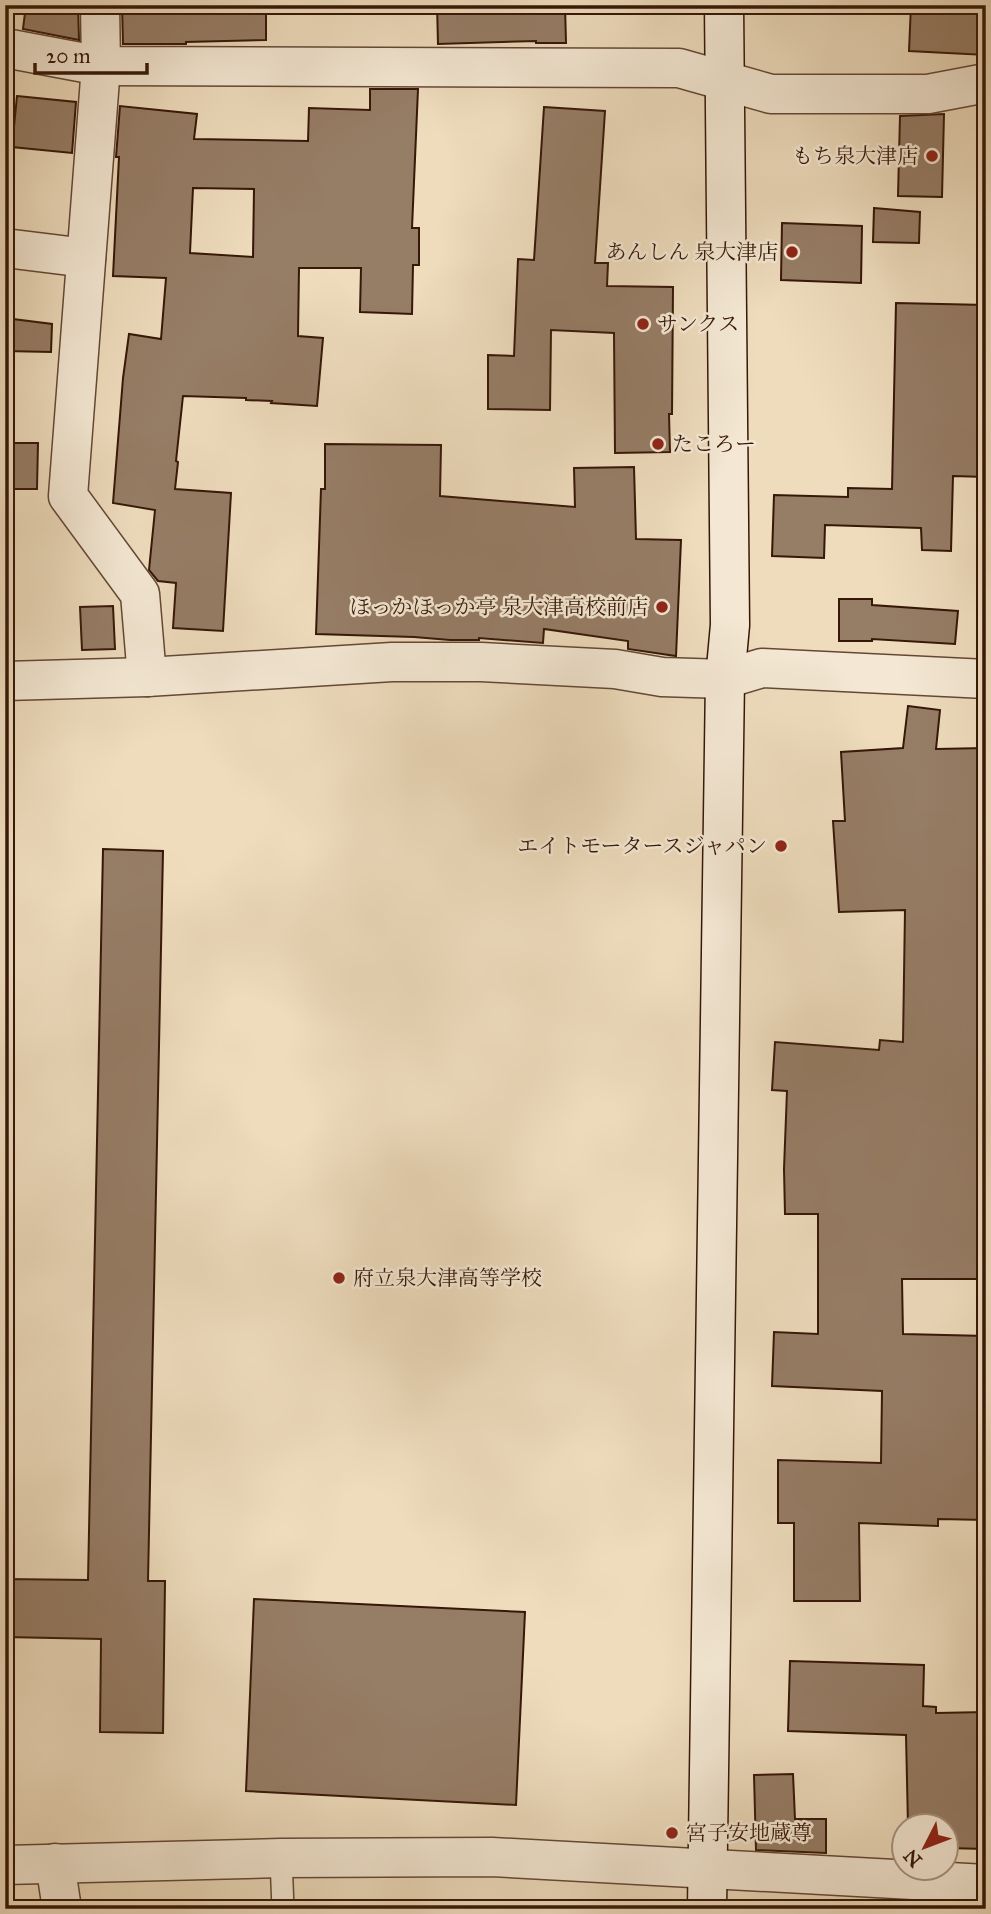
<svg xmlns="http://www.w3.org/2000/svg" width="991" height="1914" font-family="'IM FELL Great Primer','Noto Serif JP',serif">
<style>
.building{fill:#967d66;stroke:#361708;stroke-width:2;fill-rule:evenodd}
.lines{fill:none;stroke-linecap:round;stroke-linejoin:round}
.lane-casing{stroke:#644835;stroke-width:24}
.street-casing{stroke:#644835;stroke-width:41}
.secondary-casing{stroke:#361708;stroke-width:41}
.lane{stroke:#f4e8d4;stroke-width:21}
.street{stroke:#f4e8d4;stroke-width:38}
.secondary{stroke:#f4e8d4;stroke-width:38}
.poi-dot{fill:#8f2418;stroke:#f4e8d4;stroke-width:2.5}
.labels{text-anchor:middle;stroke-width:5;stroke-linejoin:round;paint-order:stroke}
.poi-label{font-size:21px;fill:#361708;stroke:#f4e8d4;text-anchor:end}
</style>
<rect width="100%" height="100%" fill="#eedcbd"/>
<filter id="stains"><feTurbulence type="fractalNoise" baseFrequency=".00286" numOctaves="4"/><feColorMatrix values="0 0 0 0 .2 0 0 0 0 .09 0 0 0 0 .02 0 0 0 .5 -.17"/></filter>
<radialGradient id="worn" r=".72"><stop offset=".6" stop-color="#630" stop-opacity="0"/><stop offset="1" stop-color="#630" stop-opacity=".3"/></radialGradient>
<g class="building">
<polygon points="26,5 78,5 79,40 23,29"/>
<polygon points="122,5 185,5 185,10 266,10 266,40 186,42 186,44 123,44"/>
<polygon points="437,5 565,5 566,43 536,43 536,41 438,44"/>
<polygon points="911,5 986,5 986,55 909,51"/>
<path d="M370,89H418L412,228H419V265H413L412,314L360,312L361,268H299L298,336L323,338L317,406L271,403L272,401L246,400V398L183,396L176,461L178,462L175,489L231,493L223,631L173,628L176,583L158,581L149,570L155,510L113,503L123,378L129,334L161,339L166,278L113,276L119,157H116L120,106L197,114L194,139L308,141L309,108L370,110ZM193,188L254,189L253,257L190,253Z"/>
<polygon points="17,96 76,102 72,153 12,147"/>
<polygon points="544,107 605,111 595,263 608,263 607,286 673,287 672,414 669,414 670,452 615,453 614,333 551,330 550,410 488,409 488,355 514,356 518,259 534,260"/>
<polygon points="944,114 942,197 898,196 900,116"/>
<polygon points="874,208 920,212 919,243 873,242"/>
<polygon points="782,223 862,226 861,283 781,280"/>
<polygon points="896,303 986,305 986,477 953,476 951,551 922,550 921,528 825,525 824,558 772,556 774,495 848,497 848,488 892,489"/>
<polygon points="5,318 52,324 51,352 5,351"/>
<polygon points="5,443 38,443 37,489 5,489"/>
<polygon points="325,444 441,445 440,496 575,507 574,468 634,467 636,539 681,540 676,656 628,649 628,641 544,629 543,643 479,638 479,640 450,640 414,637 316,634 321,489 325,489"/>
<polygon points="839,599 872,599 872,605 958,611 955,644 872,639 872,641 839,641"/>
<polygon points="113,606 115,649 82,650 80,607"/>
<polygon points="908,706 940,710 936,749 986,748 986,930 983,1044 986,1044 986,1279 902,1279 903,1334 986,1336 986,1520 938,1519 938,1526 859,1523 860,1601 794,1601 794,1523 778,1523 778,1460 881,1463 882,1391 772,1386 774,1332 818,1334 818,1214 785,1214 784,1169 787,1091 772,1090 775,1042 879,1050 880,1040 903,1042 905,910 839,912 833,821 845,821 841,752 903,748"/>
<polygon points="103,849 163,851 148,1581 165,1581 163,1733 100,1732 101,1639 5,1637 5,1579 88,1580"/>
<polygon points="254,1599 525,1612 516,1805 246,1791"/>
<polygon points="790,1661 924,1665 923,1706 936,1707 936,1713 986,1712 986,1849 946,1848 946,1826 908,1826 906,1735 788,1731"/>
<polygon points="793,1774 795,1819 826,1819 826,1853 756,1850 754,1775"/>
</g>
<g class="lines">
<g class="lane-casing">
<polyline id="lane" points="281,1858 283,1909"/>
</g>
<g class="street-casing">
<g id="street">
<polyline points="100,5 101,66 68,496 140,594 147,677"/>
<polyline points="5,48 101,66 679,68 771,94 928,94 986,83"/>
<polyline points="5,248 86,258"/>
<polyline points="5,681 147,677 392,662 481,662 615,669 662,677 725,679 762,668 986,679"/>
<polyline points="55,1863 62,1909"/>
<polyline points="5,1865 281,1858 492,1857 986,1884"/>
</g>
</g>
<g class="secondary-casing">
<polyline id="secondary" points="707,1909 725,679 730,625 724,5"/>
</g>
<use href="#lane" class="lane"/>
<use href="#street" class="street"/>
<use href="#secondary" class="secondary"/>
</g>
<g class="poi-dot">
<circle cx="932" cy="156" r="7"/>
<circle cx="792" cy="252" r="7"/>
<circle cx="643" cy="324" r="7"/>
<circle cx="658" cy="444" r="7"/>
<circle cx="662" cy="607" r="7"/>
<circle cx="781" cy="846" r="7"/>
<circle cx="339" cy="1278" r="7"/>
<circle cx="672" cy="1833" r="7"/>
</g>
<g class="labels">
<g class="poi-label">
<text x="918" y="163">もち泉大津店</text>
<text x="778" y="259">あんしん 泉大津店</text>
<text x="657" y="331" text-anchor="start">サンクス</text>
<text x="672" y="451" text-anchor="start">たころー</text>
<text x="648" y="614">ほっかほっか亭 泉大津高校前店</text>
<text x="767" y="853">エイトモータースジャパン</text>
<text x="353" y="1285" text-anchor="start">府立泉大津高等学校</text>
<text x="686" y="1840" text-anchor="start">宮子安地蔵尊</text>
</g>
</g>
<rect width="991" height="1914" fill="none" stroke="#eedcbd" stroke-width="28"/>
<rect x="7" y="7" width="977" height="1900" fill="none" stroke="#361708" stroke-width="3.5"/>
<rect x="14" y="14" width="963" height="1886" fill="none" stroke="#361708" stroke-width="2"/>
<g transform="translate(925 1847) rotate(228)"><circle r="33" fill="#f4e8d4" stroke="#a89482" stroke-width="2"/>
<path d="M0-5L12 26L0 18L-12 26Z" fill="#8f2418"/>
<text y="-10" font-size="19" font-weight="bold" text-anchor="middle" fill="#361708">N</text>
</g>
<path d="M35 63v10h112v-10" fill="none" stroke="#361708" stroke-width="3.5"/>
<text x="46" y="63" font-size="21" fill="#361708" stroke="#f4e8d4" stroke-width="5" paint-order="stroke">20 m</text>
<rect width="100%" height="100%" filter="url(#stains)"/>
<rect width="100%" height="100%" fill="url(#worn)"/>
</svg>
